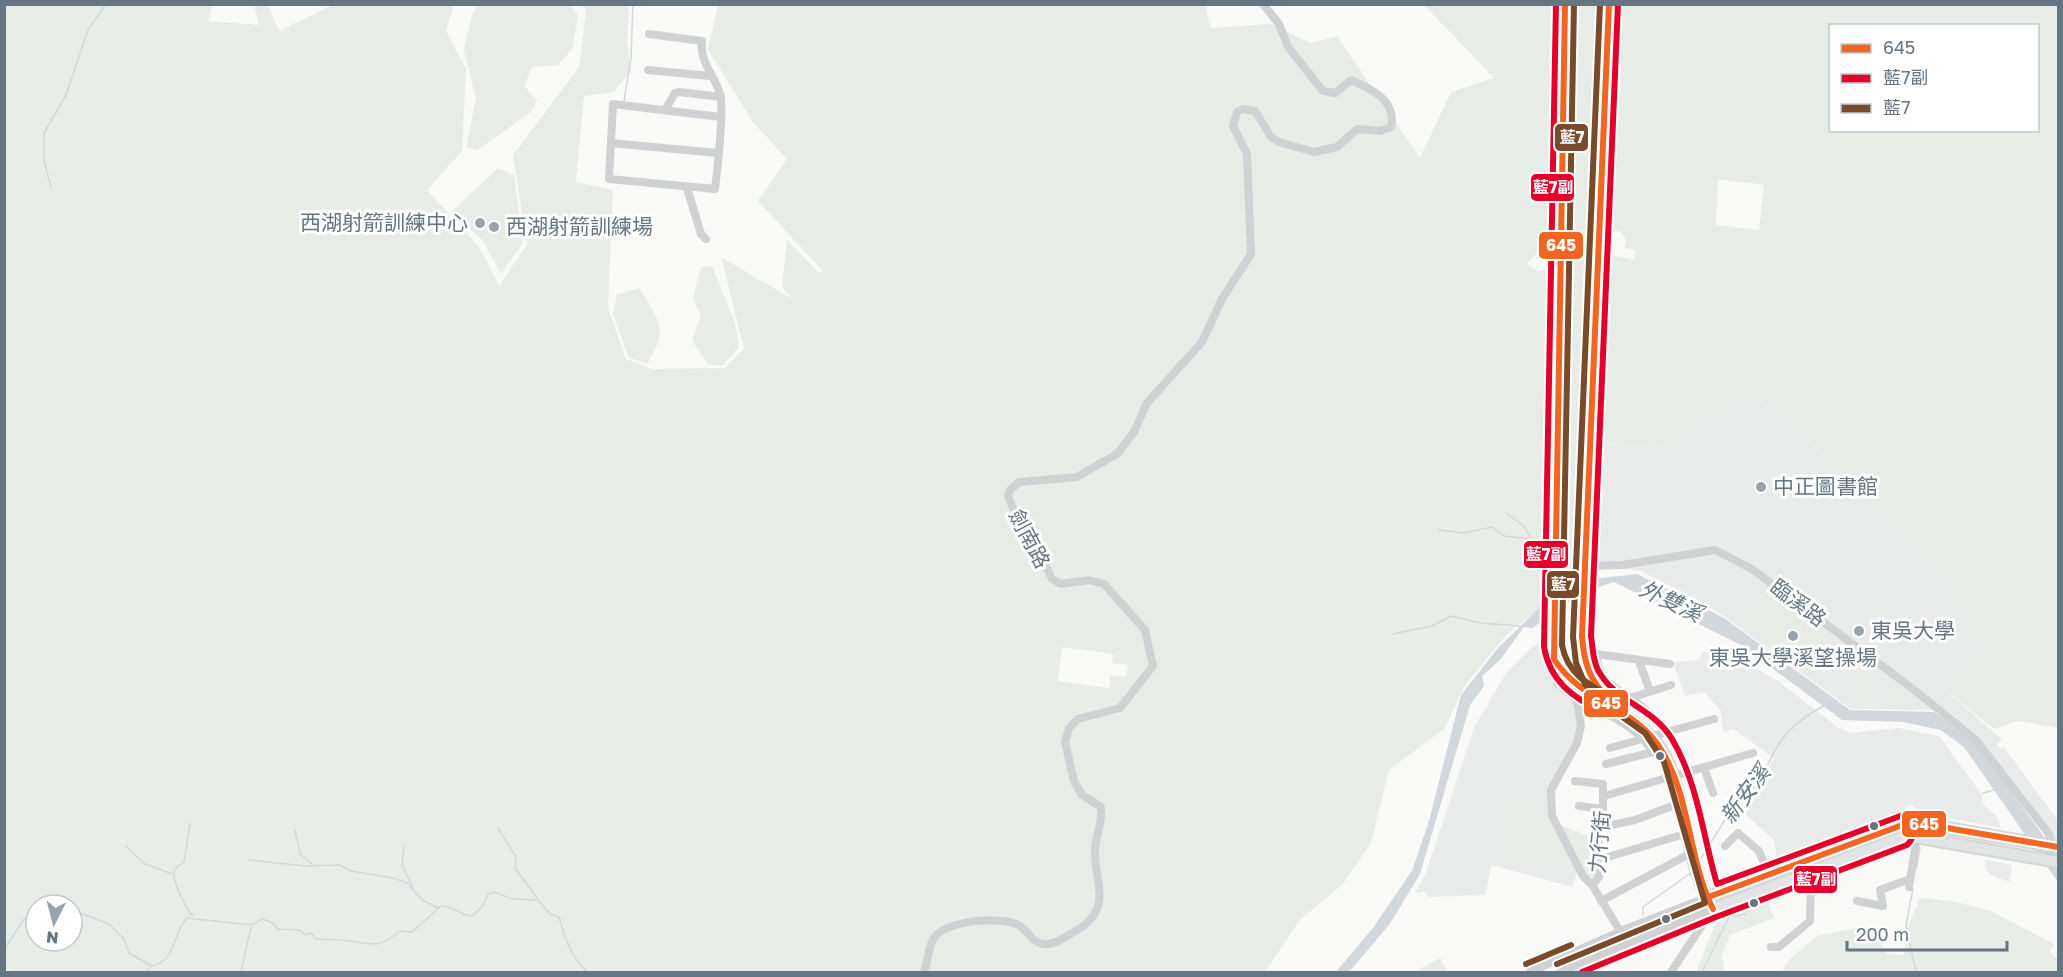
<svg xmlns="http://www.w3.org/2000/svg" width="2063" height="977" font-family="'Golos Text','Noto Sans TC',sans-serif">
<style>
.built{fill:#e9eaea}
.green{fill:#e8ece6;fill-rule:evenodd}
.water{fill:#d1d7db}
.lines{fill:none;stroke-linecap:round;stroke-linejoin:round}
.stream{stroke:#d1d7db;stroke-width:1.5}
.major-tunnel{stroke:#d4d8da;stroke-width:10;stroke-dasharray:10 5;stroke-linecap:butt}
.major-casing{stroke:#d5d6d6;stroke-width:14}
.minor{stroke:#cfd1d2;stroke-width:8}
.major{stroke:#e2e3e4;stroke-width:10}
.minor-bridge{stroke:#cfd1d2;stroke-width:8}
.bus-1-casing{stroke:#fff;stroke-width:10}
.bus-2-casing{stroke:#fff;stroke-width:10}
.bus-3-casing{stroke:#fff;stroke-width:10}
.bus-1{stroke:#f26522;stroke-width:6}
.bus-2{stroke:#e4002b;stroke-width:6}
.bus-3{stroke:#7a4b2a;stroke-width:6}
.poi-dot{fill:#99a3ab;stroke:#fff;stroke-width:2}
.bus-dot{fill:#657582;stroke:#fff;stroke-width:2}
.labels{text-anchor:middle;stroke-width:6;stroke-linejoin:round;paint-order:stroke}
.poi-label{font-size:21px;fill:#657582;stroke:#fff;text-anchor:start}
.street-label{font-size:21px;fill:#657582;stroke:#fff}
.water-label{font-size:22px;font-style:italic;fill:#657a83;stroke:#fff}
.line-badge{stroke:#fff;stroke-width:2}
.badge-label{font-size:16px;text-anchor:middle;font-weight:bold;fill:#fff}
</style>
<rect width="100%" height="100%" fill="#f9f9f8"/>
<g class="built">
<polygon points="1750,392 1831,461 1888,519 1929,561 1968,616 1979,646 1971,660 1938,684 2002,739 1997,744 2001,749 2004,747 2058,821 2058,840 2050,840 1974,740 1933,710 1851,709 1715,610 1641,571 1614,567 1595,568 1608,444 1659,448"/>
<polygon points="1548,637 1549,666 1576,705 1580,724 1576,743 1548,805 1577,873 1572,887 1492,865 1485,895 1428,897 1425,892 1415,893 1426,873 1474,728 1506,673 1530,649"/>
<polygon points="1715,648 1744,661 1778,681 1839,728 1851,733 1899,728 1939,736 1982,795 1983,804 1998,818 2001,828 1921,813 1911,804 1891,818 1777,859 1774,840 1737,807 1761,783 1774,758 1734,729 1723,732 1721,711 1704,692 1685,696 1673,662 1699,660 1703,653"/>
<polygon points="1985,860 2012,865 2010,882 1991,875 1986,869"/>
</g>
<g class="green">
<path d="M4,5H213L208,21L259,25L254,5H268L279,31L333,5H454L446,31L466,69L462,151L427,190L480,248L499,286L527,245L513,155L579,67L586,9L580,5H629L627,43L631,71L614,92L584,96L576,182L613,190L608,308L626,359L652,369L725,368L744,349L721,257L792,299L782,287L787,240L818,272L823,271L758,201L787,159L752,121L708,49L718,5H1206L1210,28L1270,24L1311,43L1337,36L1420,158L1451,92L1494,78L1424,5H2058V728L2018,721L1994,729L1938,684L1971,660L1979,646L1968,616L1929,562L1831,461L1750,392L1659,448L1608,444L1595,568L1508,633L1465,685L1444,729L1389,770L1371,843L1343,884L1299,921L1265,972H11L4,965ZM1830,26H2038V130H1830ZM1718,179L1764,185L1759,230L1716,225ZM1620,231L1626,239L1625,248L1636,250L1634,260C1601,251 1568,253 1539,272L1527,264L1540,249L1539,234L1554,236ZM1062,647L1113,654L1112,663L1128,665L1126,677L1111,675L1109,688L1058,681ZM36,905H72V941H36Z"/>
<polygon points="478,5 570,5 578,15 572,49 558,65 532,67 524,86 537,101 531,112 477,150 466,147 476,98 464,50 472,15"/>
<polygon points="498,168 514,175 523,243 501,274 483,241 451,212"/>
<polygon points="712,266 735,323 739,347 723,365 708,365 692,340 701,316 693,298 701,267"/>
<path d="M640,288C659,324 670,326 647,364L628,357L613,313L617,294Z"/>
<path d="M1745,578L1759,579L1843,641L1846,646L1848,661L1843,674L1831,682L1816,680L1727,615C1720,599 1729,583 1745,578ZM1751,582L1765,590L1743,619L1731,611L1730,594L1740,584ZM1832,639L1842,651L1841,666L1834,675L1820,677L1810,669Z"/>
<polygon points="1861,656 1872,664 1858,685 1847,677"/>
<polygon points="1874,665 1885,672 1869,693 1859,685"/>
<polygon points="1858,696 1883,697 1882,709 1858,708"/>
<polygon points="1885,696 1914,696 1914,710 1885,709"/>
<polygon points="1512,793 1542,806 1565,852 1562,868 1555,872 1494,857"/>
<polygon points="1558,824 1596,839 1598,870 1594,877 1588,877"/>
<polygon points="1920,898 1951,901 1991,911 2054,944 2050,953 2058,959 2058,972 1782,972 1789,960 1817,936 1857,928 1874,934 1887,954 1904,955 1907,929"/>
<polygon points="1768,900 1774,918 1730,935 1721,958 1724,962 1723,972 1696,972 1717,920"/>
<polygon points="1440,958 1448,972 1414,972"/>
</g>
<path class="water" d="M1637,574L1724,618L1850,710L1934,712L1973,739L2058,856V882L1964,747L1941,730L1903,722L1842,720L1741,645L1614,582C1579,593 1560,604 1533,628L1524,627L1500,660L1482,676L1484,686L1470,705L1420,874L1389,925L1349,972H1336L1372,929L1412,871L1429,821L1461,695L1498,648L1539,608L1593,579Z"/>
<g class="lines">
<g class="stream">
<polyline points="624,101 631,58 633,4"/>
<polyline points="51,187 44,161 44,133 66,95 88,30 106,4"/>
<polyline points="1506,513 1524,526 1530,537"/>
<path d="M1439,530L1464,533L1492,527L1504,536L1530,539C1534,556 1542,558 1544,579"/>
<polyline points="1393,634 1432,626 1451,616 1481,623 1520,626"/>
<polyline points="1983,793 1997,789"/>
<path d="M190,824L184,862C180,865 175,866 174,872C172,880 187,911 193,916"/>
<polyline points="498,828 516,857 515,868 537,898"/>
<polyline points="295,830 300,854 313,865"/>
<polyline points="126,846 145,864 172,874"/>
<polyline points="404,847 402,865 413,888"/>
<polyline points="249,860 305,866 340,865 351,871 393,878 407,883 422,900 438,908"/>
<path d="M1698,863L1735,804C1760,793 1766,762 1781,741C1791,727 1808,714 1824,706"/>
<polyline points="1916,869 1920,848"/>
<polyline points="1913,888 1906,926 1916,972"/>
<polyline points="45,905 62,905"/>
<polyline points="72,910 109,924 124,939 129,953 150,965"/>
<polyline points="1643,915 1643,907 1692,872"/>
<polyline points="4,950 22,922 36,907"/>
<path d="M147,972L151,966C177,962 172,933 187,918L251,925L263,919L273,923L277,929L300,930L305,935L311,933L316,939C325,940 333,939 341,940C370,942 375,952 400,931L412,932L441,906C453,905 460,916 472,916L483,906L488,894L494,892L512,899L538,900L550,914L559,917C564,936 573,960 587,972"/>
<polyline points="241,972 251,927"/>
<polyline points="1702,972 1729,917 1746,914"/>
</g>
<g class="major-tunnel">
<polyline points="1554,553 1565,4"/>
<polyline points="1586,556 1609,4"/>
</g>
<g class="major-casing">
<g id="major">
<path d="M1554,553C1554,579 1548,636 1554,658C1565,700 1640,707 1665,756C1688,803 1685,863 1713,909"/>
<path d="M1586,556C1583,605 1566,671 1615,702"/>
<polyline points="1566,678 1565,669 1571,662 1585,666"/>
<polyline points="1711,896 1905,824 1924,824 2058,847"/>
<polyline points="1713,909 1903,837 1921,838 2058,862"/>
</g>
</g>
<g class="minor">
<path d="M649,34L702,41C699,65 719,79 721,99C723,126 718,162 715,189L609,179L613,104L720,117"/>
<polyline points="648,70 710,76"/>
<polyline points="665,110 675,93 680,92 721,97"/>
<polyline points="611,143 717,153"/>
<polyline points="687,188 701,234 706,239"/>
<polyline points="1590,566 1623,565 1715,550 1752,569 1913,689 1975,739 2049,834 2051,846 2048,860"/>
<polyline points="1639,661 1650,691"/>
<path d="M1557,683C1587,710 1630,716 1653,752L1606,764"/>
<polyline points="1630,698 1671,685"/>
<polyline points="1578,706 1581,726 1577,743 1551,790 1552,816 1583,876 1592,885 1628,944"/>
<path d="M1668,731C1658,722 1648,711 1636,702C1616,687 1599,684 1596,654L1670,664"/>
<polyline points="1610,748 1714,719"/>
<polyline points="1704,768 1713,793"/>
<polyline points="1575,781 1603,784 1603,810 1598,828 1599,877 1592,885"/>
<polyline points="1604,796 1753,753"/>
<polyline points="1579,806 1603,809"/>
<polyline points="1598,828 1635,820 1680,803"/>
<polyline points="1725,846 1738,833 1759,851 1768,874"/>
<polyline points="1598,860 1688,833"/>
<polyline points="1909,887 1917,837"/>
<polyline points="1601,901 1693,852"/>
<polyline points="1857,901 1883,906 1880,890 1910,879"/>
<polyline points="1771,947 1779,947 1810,921 1811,872"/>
<path d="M924,972C928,963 928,946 934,938C946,920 1003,915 1020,926C1030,932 1032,944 1045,944C1055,945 1065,937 1074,932C1115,908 1094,885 1095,848C1096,834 1103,821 1101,807L1082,795L1074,781L1065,742L1069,728L1078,719L1120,708L1153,666L1145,630L1104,584L1089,580L1061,584L1052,579L1034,540L1016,516L1008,496L1010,490L1019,482L1077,477L1117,454L1134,432L1147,403L1202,342L1222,299L1251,254L1247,154L1233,126L1237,112L1243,109L1255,111L1271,137L1279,142L1314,152L1337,147L1357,129L1380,131L1391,127C1397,100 1371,89 1351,80L1335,93L1323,91L1288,47L1279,24L1263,4"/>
<polyline points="1530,972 1628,928 1711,896"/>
<polyline points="1560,972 1713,909"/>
<polyline points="1671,972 1703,924 1706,911"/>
</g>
<use href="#major" class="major"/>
<polyline class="minor-bridge" points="1572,691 1578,706"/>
<g class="bus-1-casing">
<g id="bus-1">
<path d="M1565,4L1554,659C1581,702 1632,706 1658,745C1691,793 1687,857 1713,909"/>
<path d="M1609,4L1582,636C1584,662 1589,682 1610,699"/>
<polyline points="1711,896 1905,824 1924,824 2058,847"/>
</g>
</g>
<g class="bus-2-casing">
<g id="bus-2">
<path d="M1556,4L1544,647C1550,681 1572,697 1602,712"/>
<path d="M1582,972L1716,917L1907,845C1914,839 1916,825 1911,817L1903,815L1717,884C1703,837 1698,783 1672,739C1653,708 1618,702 1601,675C1593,664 1593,649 1591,636L1618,4"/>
</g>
</g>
<g class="bus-3-casing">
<g id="bus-3">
<path d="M1574,4L1562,645C1567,673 1587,684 1610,696"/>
<polyline points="1526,964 1571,945"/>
<polyline points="1557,964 1705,903 1664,762 1645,733 1596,698 1585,684 1576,663 1573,637 1600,4"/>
</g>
</g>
<use href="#bus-1" class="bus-1"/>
<use href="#bus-2" class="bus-2"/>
<use href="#bus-3" class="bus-3"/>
</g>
<g class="poi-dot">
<circle cx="480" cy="223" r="6"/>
<circle cx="494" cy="227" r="6"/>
<circle cx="1761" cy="487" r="6"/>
<circle cx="1859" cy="631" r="6"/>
<circle cx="1793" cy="636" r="6"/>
</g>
<g class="bus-dot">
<circle cx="1660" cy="756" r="5"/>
<circle cx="1874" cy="826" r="5"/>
<circle cx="1754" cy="903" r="5"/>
<circle cx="1666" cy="919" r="5"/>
</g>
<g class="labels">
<g class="poi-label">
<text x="468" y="230" text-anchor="end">西湖射箭訓練中心</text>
<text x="506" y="234">西湖射箭訓練場</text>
<text x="1773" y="494">中正圖書館</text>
<text x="1871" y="638">東吳大學</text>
<text x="1793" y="665" text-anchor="middle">東吳大學溪望操場</text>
</g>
<g class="street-label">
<text transform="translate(1029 539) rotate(62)" y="7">劍南路</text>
<text transform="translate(1798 603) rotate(37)" y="7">臨溪路</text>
<text transform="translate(1600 842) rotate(-85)" y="7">力行街</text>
</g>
<g class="water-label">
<text transform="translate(1671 601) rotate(25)" y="8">外雙溪</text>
<text transform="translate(1745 794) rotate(-53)" y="8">新安溪</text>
</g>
</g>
<g class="line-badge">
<rect x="1554" y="123" width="35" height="29" rx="6" fill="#7a4b2a"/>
<rect x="1530" y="173" width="45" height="29" rx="6" fill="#e4002b"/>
<rect x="1538" y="231" width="46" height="29" rx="6" fill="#f26522"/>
<rect x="1523" y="540" width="46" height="29" rx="6" fill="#e4002b"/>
<rect x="1546" y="570" width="34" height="29" rx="6" fill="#7a4b2a"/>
<rect x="1583" y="689" width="46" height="29" rx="6" fill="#f26522"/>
<rect x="1901" y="810" width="46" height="28" rx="6" fill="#f26522"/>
<rect x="1793" y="865" width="45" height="29" rx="6" fill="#e4002b"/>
</g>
<g class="badge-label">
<text x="1572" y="143">藍7</text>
<text x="1553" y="193">藍7副</text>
<text x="1561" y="251">645</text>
<text x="1546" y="560">藍7副</text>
<text x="1563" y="590">藍7</text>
<text x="1606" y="709">645</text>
<text x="1924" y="830">645</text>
<text x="1816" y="885">藍7副</text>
</g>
<rect width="2063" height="977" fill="none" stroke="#657582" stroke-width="12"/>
<rect x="1829" y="24" width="210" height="108" fill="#ffffff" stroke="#c1c8cd" stroke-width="1.5"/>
<rect x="1841" y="44" width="30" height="9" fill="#f26522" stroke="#c1c8cd" stroke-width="1.5"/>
<text x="1883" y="54" font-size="18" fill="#657582">645</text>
<rect x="1841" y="74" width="30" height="9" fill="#e4002b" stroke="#c1c8cd" stroke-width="1.5"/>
<text x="1883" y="84" font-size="18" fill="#657582">藍7副</text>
<rect x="1841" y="104" width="30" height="9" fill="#7a4b2a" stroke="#c1c8cd" stroke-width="1.5"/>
<text x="1883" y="114" font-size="18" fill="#657582">藍7</text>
<g transform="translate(54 923) rotate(186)"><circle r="28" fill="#ffffff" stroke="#c1c8cd" stroke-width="1.5"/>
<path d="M0-4.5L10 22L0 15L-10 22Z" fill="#99a3ab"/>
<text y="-9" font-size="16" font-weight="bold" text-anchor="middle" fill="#657582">N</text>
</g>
<path d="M1847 941v9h160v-9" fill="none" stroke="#657582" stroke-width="3"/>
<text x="1856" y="941" font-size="18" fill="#657582" stroke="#ffffff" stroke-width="4.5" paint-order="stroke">200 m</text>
</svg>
